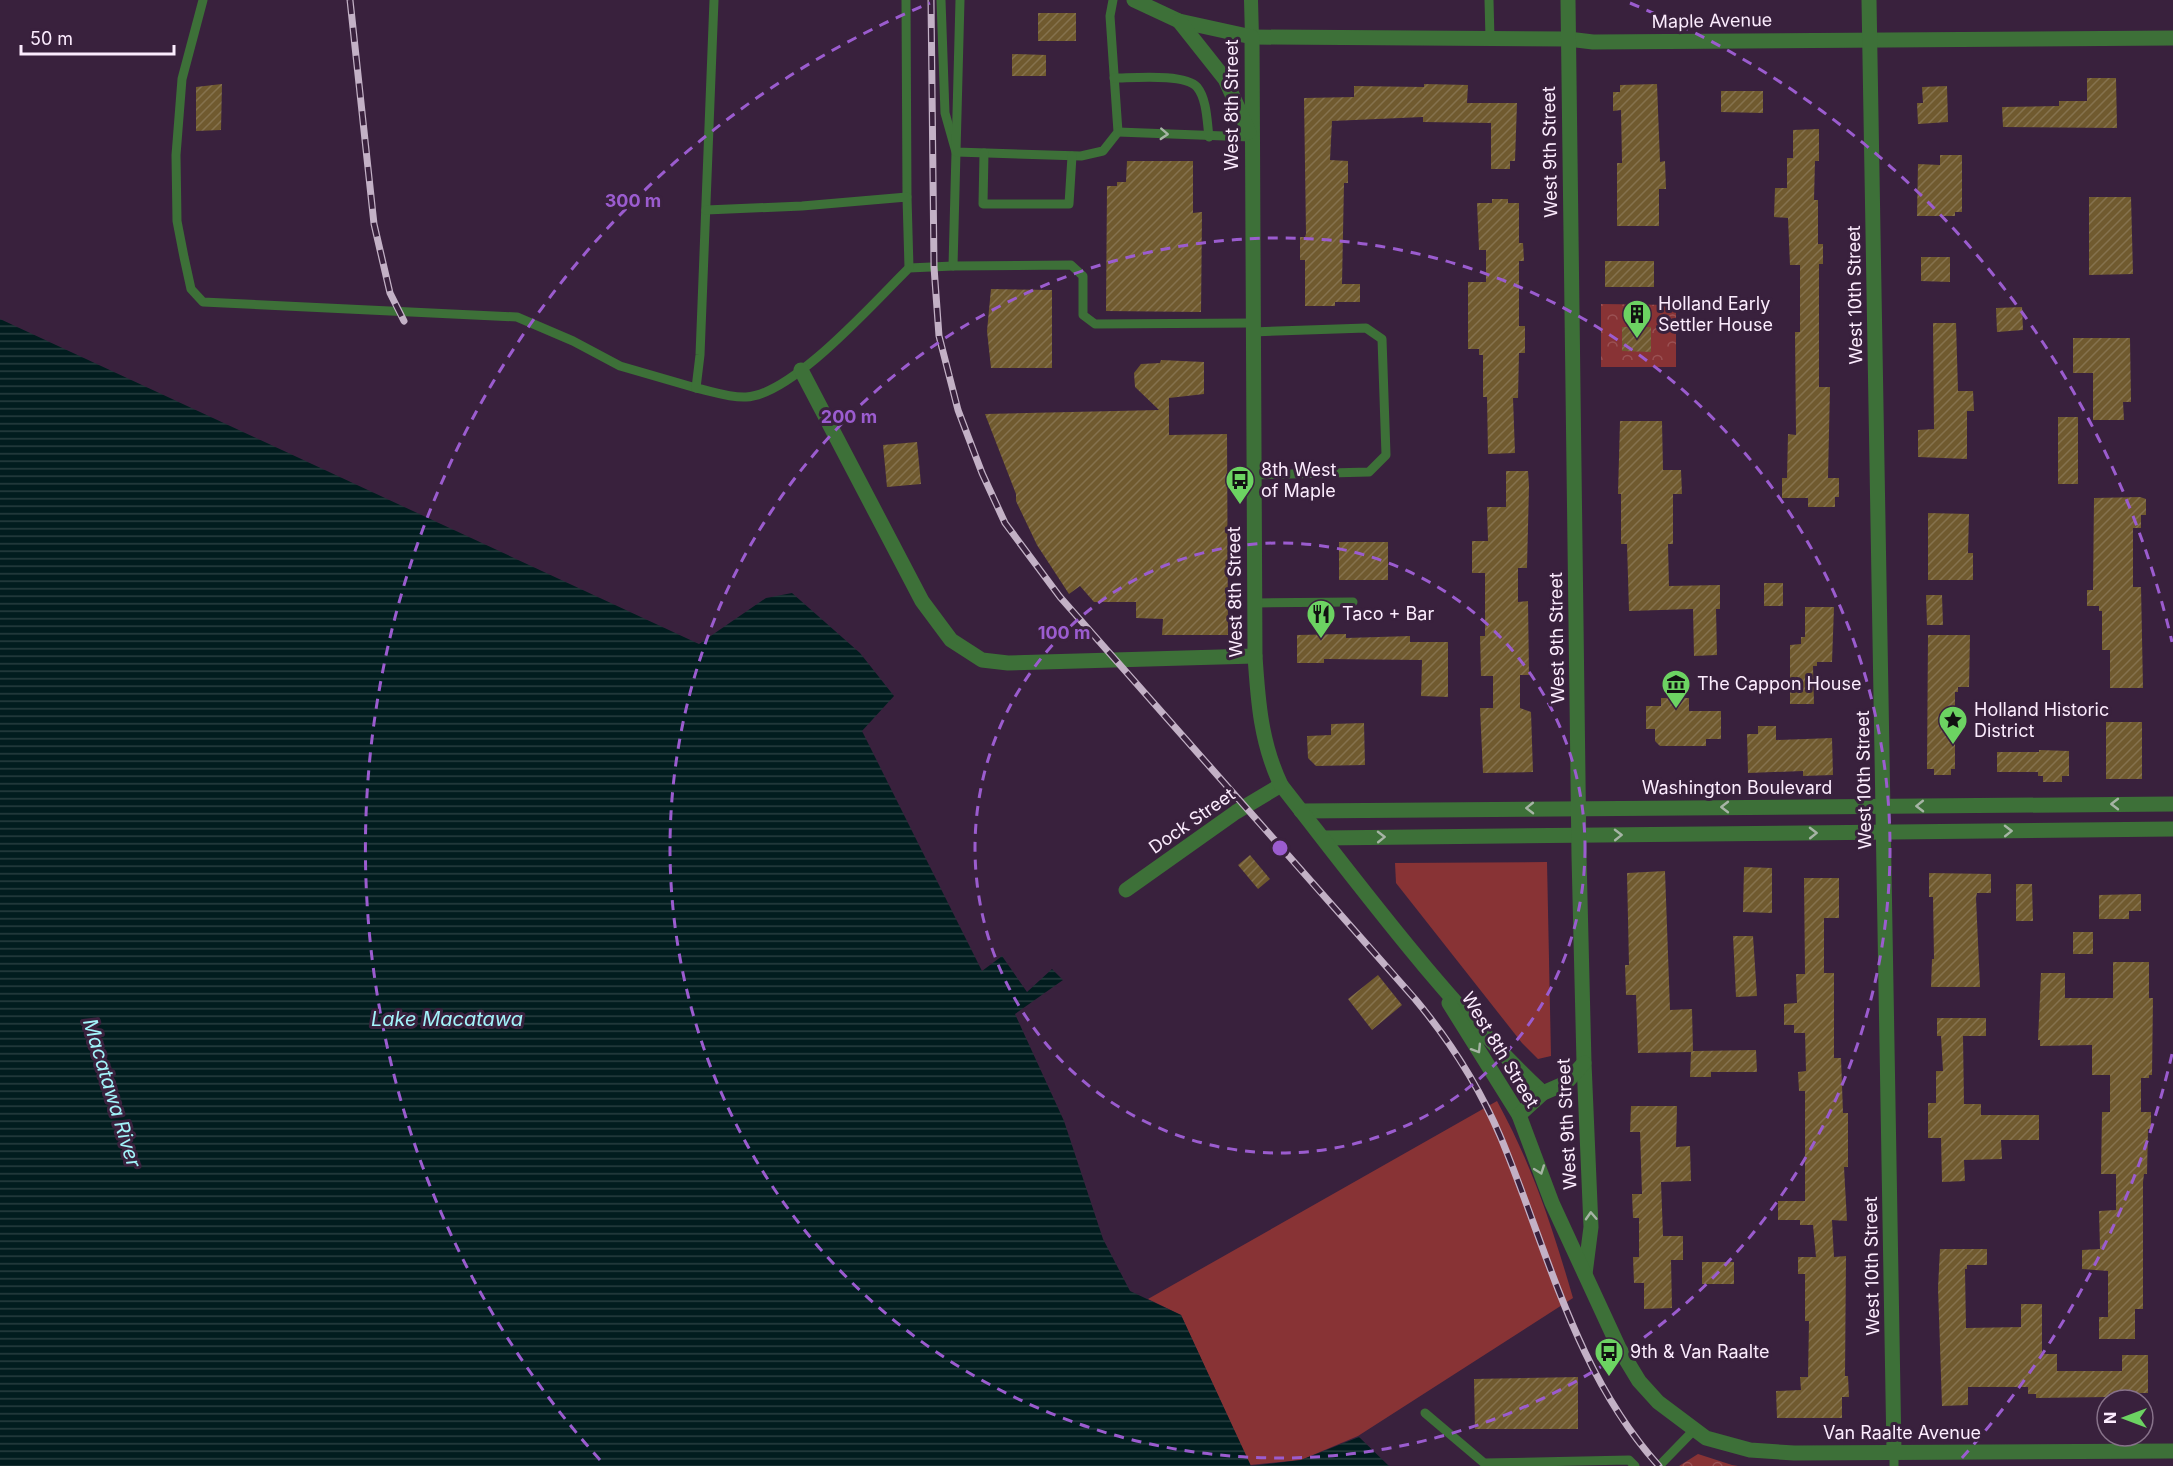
<svg xmlns="http://www.w3.org/2000/svg" width="2173" height="1466" font-family="Inter,sans-serif">
<style>
.green{fill:#883335}
.park{fill:url(#park-crowns)}
.water{fill:url(#water-rules)}
.building{fill:url(#building-hatch)}
.lines{fill:none;stroke-linecap:round;stroke-linejoin:round}
.service{stroke:#3d7038;stroke-width:9}
.pedestrian{stroke:#3d7038;stroke-width:14}
.minor{stroke:#3d7038;stroke-width:15}
.tertiary{stroke:#3d7038;stroke-width:15}
.rail-casing{stroke:#c3b1c6;stroke-width:7}
.rail{stroke:#39213d;stroke-width:4.5;stroke-dasharray:14;stroke-linecap:butt}
.oneway{stroke:#a6b4a5}
.ring{fill:none;stroke:#9b5ccf;stroke-width:3;stroke-dasharray:10 8}
.labels{text-anchor:middle;stroke-width:6;stroke-linejoin:round;paint-order:stroke}
.street-label{font-size:18px;fill:#fcecfe;stroke:#39213d}
.poi-label{font-size:18px;fill:#fcecfe;stroke:#39213d;text-anchor:start}
.water-label{font-size:20px;font-style:italic;fill:#a2f3f9;stroke:#39213d}
.centre{fill:#9b5ccf;stroke:#39213d;stroke-width:3}
.ring-label{font-size:18px;text-anchor:middle;font-weight:bold;fill:#9b5ccf;stroke:#39213d;stroke-width:6;stroke-linejoin:round;paint-order:stroke}
</style>
<defs>
<pattern id="park-crowns" width="20" height="18" patternUnits="userSpaceOnUse" patternTransform="scale(1.5)"><rect width="20" height="18" fill="#883335"/><path d="M2 6a3 3 0 1 1 6 0M12 15a3 3 0 1 1 6 0" fill="none" stroke="#9a5153"/></pattern>
<pattern id="water-rules" width="6" height="5" patternUnits="userSpaceOnUse" patternTransform="scale(1.5)"><rect width="6" height="5" fill="#011c1e"/><path d="M0 2.5h6" fill="none" stroke="#273d40"/></pattern>
<pattern id="building-hatch" width="6" height="6" patternUnits="userSpaceOnUse" patternTransform="scale(1.5)"><rect width="6" height="6" fill="#705a2f"/><path d="M-1 1l2-2M0 6l6-6M5 7l2-2" fill="none" stroke="#85724e"/></pattern>
</defs>
<rect width="100%" height="100%" fill="#39213d"/>
<g class="green">
<polygon points="1547,862 1551,1056 1538,1059 1522,1043 1396,883 1395,863"/>
<path d="M1497,1101C1533,1167 1552,1226 1573,1298L1358,1436L1301,1460L1250,1465L1181,1315L1148,1299Z"/>
</g>
<g class="park">
<polygon points="1601,304 1676,305 1676,367 1601,367"/>
<polygon points="1698,1454 1732,1465 1738,1466 1679,1466"/>
</g>
<polygon class="water" points="0,319 699,644 766,598 792,593 860,653 894,696 862,731 982,971 1002,956 1027,992 1052,969 1063,980 1015,1014 1064,1121 1103,1239 1130,1291 1181,1315 1251,1466 1301,1460 1359,1437 1389,1466 0,1466"/>
<g class="building">
<rect x="1038" y="13" width="38" height="28"/>
<polygon points="1012,54 1046,55 1046,76 1012,76"/>
<polygon points="2087,78 2116,78 2117,128 2003,127 2002,107 2059,106 2059,101 2087,101"/>
<polygon points="222,84 221,130 196,131 196,87"/>
<polygon points="1424,84 1468,85 1467,103 1517,103 1515,161 1510,161 1510,169 1491,169 1491,123 1423,122 1423,117 1332,121 1330,160 1348,161 1348,183 1344,183 1342,284 1360,284 1360,302 1335,302 1335,306 1305,306 1305,260 1300,260 1300,237 1305,237 1306,234 1304,98 1354,97 1354,86 1424,87"/>
<polygon points="1657,84 1660,162 1665,161 1666,189 1659,189 1659,226 1617,226 1617,163 1622,163 1621,110 1613,111 1613,92 1620,92 1620,85"/>
<polygon points="1947,86 1948,122 1918,124 1917,103 1923,103 1922,87"/>
<polygon points="1721,91 1763,91 1763,113 1721,112"/>
<polygon points="1819,129 1819,161 1815,161 1814,200 1818,200 1818,244 1823,244 1823,264 1819,264 1819,387 1830,387 1828,478 1839,478 1839,497 1835,497 1835,507 1808,507 1808,498 1782,498 1782,478 1787,478 1788,434 1796,435 1795,332 1800,332 1800,265 1790,265 1788,218 1774,217 1775,188 1787,188 1787,158 1793,158 1793,130"/>
<polygon points="1940,155 1962,155 1962,212 1955,212 1955,216 1917,216 1918,164 1940,165"/>
<polygon points="1127,161 1193,161 1193,213 1202,212 1201,312 1106,311 1107,186 1117,186 1117,182 1126,182"/>
<polygon points="2089,197 2131,197 2133,274 2089,275"/>
<polygon points="1492,199 1508,199 1508,203 1519,203 1519,243 1523,243 1524,261 1519,261 1519,326 1525,326 1525,353 1519,353 1518,398 1513,398 1515,453 1488,454 1487,397 1483,397 1483,355 1479,355 1479,349 1468,349 1468,282 1486,282 1486,250 1479,250 1477,203 1492,203"/>
<polygon points="1921,257 1950,257 1950,282 1921,281"/>
<rect x="1605" y="261" width="49" height="26"/>
<polygon points="991,289 1052,290 1052,368 991,368 987,331"/>
<polygon points="2022,307 2023,330 1997,332 1996,308"/>
<polygon points="1933,323 1956,323 1958,391 1973,391 1974,411 1967,411 1967,459 1918,457 1918,430 1934,429"/>
<polygon points="1622,327 1651,327 1651,352 1622,351"/>
<polygon points="2073,338 2130,338 2131,402 2123,402 2124,420 2093,420 2093,373 2073,373"/>
<polygon points="1161,360 1204,362 1204,394 1169,398 1169,435 1227,434 1228,635 1162,635 1163,619 1136,618 1136,602 1094,602 1080,586 1069,594 1037,545 1016,501 1016,494 985,414 1159,410 1135,387 1134,373 1141,364 1160,363"/>
<rect x="2058" y="417" width="20" height="67"/>
<polygon points="1620,421 1662,421 1663,470 1681,470 1682,494 1673,494 1673,544 1668,544 1669,586 1720,585 1720,609 1716,609 1717,655 1694,656 1693,609 1629,611 1627,544 1621,544 1621,494 1618,494"/>
<polygon points="917,442 921,484 887,487 883,445"/>
<polygon points="1506,471 1528,471 1529,486 1527,568 1518,568 1518,602 1528,601 1529,675 1520,675 1520,708 1531,712 1533,772 1483,773 1480,708 1493,708 1493,676 1481,676 1480,636 1485,636 1485,573 1472,573 1472,541 1488,541 1487,507 1506,507"/>
<polygon points="2140,497 2146,499 2146,515 2141,515 2141,528 2133,528 2133,587 2141,587 2143,688 2110,688 2110,650 2102,650 2102,611 2099,611 2099,606 2087,606 2087,590 2093,590 2094,498"/>
<polygon points="1928,513 1969,514 1968,553 1973,553 1973,580 1928,580"/>
<rect x="1339" y="542" width="49" height="38"/>
<rect x="1764" y="583" width="19" height="23"/>
<polygon points="1926,595 1942,595 1943,625 1927,625"/>
<polygon points="1805,607 1834,607 1832,662 1817,662 1817,666 1813,666 1814,704 1790,704 1790,645 1801,644 1801,637 1805,637"/>
<polygon points="1346,634 1346,638 1410,636 1410,642 1448,642 1448,697 1421,696 1422,660 1324,659 1324,663 1297,663 1297,635"/>
<polygon points="1928,635 1970,635 1969,687 1958,687 1958,692 1955,692 1955,769 1951,769 1951,775 1934,775 1934,769 1927,769"/>
<polygon points="1661,698 1689,698 1689,711 1721,711 1721,739 1706,739 1706,746 1660,746 1655,741 1655,729 1646,729 1646,706 1661,706"/>
<rect x="2106" y="722" width="36" height="57"/>
<polygon points="1364,723 1365,765 1316,766 1308,758 1307,736 1331,735 1331,724"/>
<polygon points="1758,726 1776,726 1776,740 1832,738 1833,775 1803,776 1803,771 1748,773 1747,734 1758,734"/>
<polygon points="2039,750 2069,751 2069,776 2062,776 2062,782 2043,782 2043,776 2038,776 2038,772 1997,772 1997,752 2039,752"/>
<polygon points="1250,855 1270,879 1258,889 1238,865"/>
<polygon points="1744,867 1772,868 1772,913 1743,912"/>
<polygon points="1665,871 1670,1010 1692,1009 1693,1051 1756,1050 1757,1072 1711,1072 1711,1077 1690,1077 1691,1052 1638,1053 1636,995 1626,995 1625,965 1629,965 1627,873"/>
<polygon points="1929,873 1991,874 1991,893 1977,893 1976,898 1980,987 1931,987 1932,959 1934,959 1933,897 1929,897"/>
<polygon points="1804,878 1839,878 1839,918 1824,918 1824,973 1834,973 1834,1058 1841,1058 1843,1113 1848,1113 1848,1167 1844,1167 1847,1221 1832,1220 1834,1257 1846,1256 1845,1376 1848,1376 1849,1397 1842,1397 1842,1418 1777,1418 1776,1391 1801,1390 1800,1377 1808,1377 1809,1321 1805,1321 1805,1274 1798,1274 1798,1257 1816,1257 1813,1225 1800,1225 1800,1220 1778,1220 1778,1201 1805,1201 1805,1091 1799,1091 1798,1072 1806,1071 1805,1033 1794,1033 1794,1025 1784,1025 1784,1004 1797,1003 1796,974 1805,974"/>
<polygon points="2016,884 2032,884 2033,921 2016,921"/>
<polygon points="2141,894 2141,911 2129,911 2129,919 2099,919 2099,895"/>
<rect x="2073" y="932" width="20" height="22"/>
<polygon points="1733,936 1753,936 1757,996 1736,997"/>
<polygon points="2113,962 2149,962 2149,998 2153,998 2152,1075 2149,1075 2149,1078 2141,1078 2141,1112 2151,1112 2151,1129 2148,1129 2147,1174 2144,1174 2143,1182 2143,1309 2135,1309 2135,1339 2099,1339 2099,1317 2108,1317 2108,1271 2082,1269 2082,1250 2100,1249 2099,1211 2116,1210 2116,1174 2101,1174 2102,1112 2110,1112 2110,1075 2092,1075 2092,1045 2040,1046 2040,1040 2038,1040 2041,973 2065,973 2065,998 2113,998"/>
<polygon points="1378,975 1402,1005 1372,1030 1348,999"/>
<polygon points="1937,1018 1986,1018 1986,1036 1963,1036 1964,1104 1981,1104 1981,1115 2039,1115 2039,1140 2001,1140 2002,1159 1964,1160 1965,1181 1942,1182 1941,1138 1928,1138 1928,1103 1936,1103 1936,1071 1943,1071 1941,1036 1937,1036"/>
<polygon points="1631,1106 1677,1106 1676,1147 1690,1146 1691,1181 1661,1182 1663,1236 1683,1236 1683,1260 1671,1260 1672,1308 1644,1309 1644,1283 1634,1283 1633,1257 1639,1257 1639,1218 1633,1218 1632,1194 1642,1194 1640,1132 1630,1132"/>
<polygon points="1940,1249 1987,1249 1987,1265 1967,1265 1967,1269 1965,1269 1966,1328 2021,1327 2021,1304 2042,1304 2042,1354 2057,1354 2057,1371 2122,1371 2122,1355 2148,1355 2148,1393 2110,1393 2106,1397 2036,1398 2036,1394 2028,1394 2028,1387 1968,1387 1968,1405 1942,1406 1938,1288"/>
<rect x="1702" y="1262" width="32" height="22"/>
<polygon points="1578,1377 1578,1429 1475,1429 1474,1379"/>
</g>
<g class="lines">
<g class="service">
<polyline points="203,0 182,79 176,155 177,221 184,257 191,289 203,302 517,317 573,341 620,366 696,388"/>
<path d="M714,0L700,355L696,388C711,391 730,398 746,397C793,395 875,301 909,268L953,266"/>
<polyline points="906,0 907,197"/>
<polyline points="941,0 945,113 956,152 953,266 1071,265 1083,276 1083,315 1095,324 1252,323"/>
<polyline points="960,0 956,152 1081,156 1103,151 1118,132 1110,16 1113,0"/>
<polyline points="1489,0 1490,39"/>
<path d="M1114,78C1132,78 1185,73 1197,87C1207,99 1207,122 1209,137"/>
<polyline points="1118,132 1251,137"/>
<polyline points="984,153 983,204 1069,204 1072,156"/>
<polyline points="706,210 802,206 907,197 909,268"/>
<polyline points="1252,332 1366,328 1382,339 1386,455 1369,472 1253,475"/>
<polyline points="1255,603 1353,602"/>
<polyline points="1425,1413 1484,1463 1629,1460 1635,1466"/>
<polyline points="1894,1452 1894,1466"/>
<polyline points="1659,1466 1694,1430"/>
</g>
<polyline class="pedestrian" points="1251,0 1252,37"/>
<g class="minor">
<polyline points="1252,37 1568,39 1593,42 2173,38"/>
<polyline points="801,370 922,601 951,640 982,660 1008,663 1255,656"/>
<polyline points="1301,811 2173,804"/>
<polyline points="1323,838 2173,829"/>
<polyline points="1126,890 1236,812 1281,785"/>
</g>
<g class="tertiary">
<path d="M1134,0L1179,21L1252,37L1255,656C1258,702 1261,743 1281,785C1364,891 1445,1001 1543,1093"/>
<polyline points="1568,0 1579,856 1584,1063 1591,1227 1585,1274"/>
<polyline points="1869,0 1894,1452"/>
<polyline points="1179,21 1225,79 1249,132"/>
<polyline points="1449,1003 1519,1115 1552,1203 1619,1348 1639,1381 1658,1402 1706,1438 1750,1450 1794,1453 2173,1451"/>
<polyline points="1519,1115 1543,1093 1566,1083 1584,1063"/>
</g>
<g class="rail-casing">
<g id="rail">
<polyline points="350,0 374,224 390,293 404,321"/>
<path d="M931,0L934,267L939,336L958,410L982,473L1005,523L1060,597L1415,999C1450,1041 1480,1088 1501,1138C1548,1251 1575,1373 1659,1466"/>
</g>
</g>
<use href="#rail" class="rail"/>
</g>
<defs><path id="oneway-chevron" d="M-2-3.5L2.5 0L-2 3.5" fill="none" stroke-width="1.6" stroke-linecap="round" stroke-linejoin="round" transform="scale(1.5)"/></defs>
<g class="oneway">
<use href="#oneway-chevron" transform="translate(1164 134) rotate(3)"/>
<use href="#oneway-chevron" transform="translate(2115 804) rotate(180)"/>
<use href="#oneway-chevron" transform="translate(1920 806) rotate(179)"/>
<use href="#oneway-chevron" transform="translate(1725 807) rotate(180)"/>
<use href="#oneway-chevron" transform="translate(1530 808) rotate(179)"/>
<use href="#oneway-chevron" transform="translate(2008 831) rotate(-1)"/>
<use href="#oneway-chevron" transform="translate(1813 833) rotate(-1)"/>
<use href="#oneway-chevron" transform="translate(1618 835) rotate(-1)"/>
<use href="#oneway-chevron" transform="translate(1381 837) rotate(-1)"/>
<use href="#oneway-chevron" transform="translate(1477 1049) rotate(58)"/>
<use href="#oneway-chevron" transform="translate(1540 1170) rotate(70)"/>
<use href="#oneway-chevron" transform="translate(1591 1216) rotate(-93)"/>
</g>
<g class="ring">
<circle cx="1280" cy="848" r="305"/>
<circle cx="1280" cy="848" r="610"/>
<path d="M2172 1054A915 915 0 0 1 1960 1460M600 1460A915 915 0 0 1 930 3M1630 3A915 915 0 0 1 2172 642"/>
</g>
<defs>
<g id="building-pin" transform="scale(1.5)"><path d="M0 17L-7.5 6A9.5 9.5 0 1 1 7.5 6Z" fill="#6cd362" stroke="#39213d"/><path d="M-4-6H4V6H1V3H-1V6H-4ZM-2.5-4.3h1.7v1.8h-1.7ZM.8-4.3h1.7v1.8H.8ZM-2.5-1h1.7V.8h-1.7ZM.8-1h1.7V.8H.8Z" fill="#111"/></g>
<g id="bus-pin" transform="scale(1.5)"><path d="M0 17L-7.5 6A9.5 9.5 0 1 1 7.5 6Z" fill="#6cd362" stroke="#39213d"/><path d="M-5-6H5V4H4V6H2V4H-2V6H-4V4H-5ZM-3.5-4V0h7V-4ZM-3.5 1.2v1.5H-2V1.2ZM2 1.2v1.5H3.5V1.2Z" fill="#111"/></g>
<g id="restaurant-pin" transform="scale(1.5)"><path d="M0 17L-7.5 6A9.5 9.5 0 1 1 7.5 6Z" fill="#6cd362" stroke="#39213d"/><path d="M-5-6h1v4h1v-4h1v4h1v-4h1v5L-1.5 .5V6h-2V.5L-5-1ZM5-6V6H3V1.5H1.5Q1.5-4 5-6Z" fill="#111"/></g>
<g id="museum-pin" transform="scale(1.5)"><path d="M0 17L-7.5 6A9.5 9.5 0 1 1 7.5 6Z" fill="#6cd362" stroke="#39213d"/><path d="M0-6L6-3V-2H-6V-3ZM-5-1h2V3h-2ZM-1-1h2V3h-2ZM3-1h2V3H3ZM-6 4H6V6H-6Z" fill="#111"/></g>
<g id="sight-pin" transform="scale(1.5)"><path d="M0 17L-7.5 6A9.5 9.5 0 1 1 7.5 6Z" fill="#6cd362" stroke="#39213d"/><path d="M0-6L1.8-2.2L6-1.7L2.9 1.2L3.7 5.4L0 3.3L-3.7 5.4L-2.9 1.2L-6-1.7L-1.8-2.2Z" fill="#111"/></g>
</defs>
<g fill-rule="evenodd">
<use href="#building-pin" x="1637" y="314"/>
<use href="#bus-pin" x="1240" y="480"/>
<use href="#restaurant-pin" x="1321" y="614"/>
<use href="#museum-pin" x="1676" y="684"/>
<use href="#sight-pin" x="1953" y="720"/>
<use href="#bus-pin" x="1609" y="1352"/>
</g>
<g class="labels">
<g class="street-label">
<text transform="translate(1712 21) rotate(-1)" y="6">Maple Avenue</text>
<text transform="translate(1232 105) rotate(-90)" y="6">West 8th Street</text>
<text transform="translate(1550 152) rotate(-91)" y="6">West 9th Street</text>
<text transform="translate(1855 295) rotate(-91)" y="6">West 10th Street</text>
<text transform="translate(1235 592) rotate(-91)" y="6">West 8th Street</text>
<text transform="translate(1557 638) rotate(-91)" y="6">West 9th Street</text>
<text transform="translate(1864 780) rotate(-91)" y="6">West 10th Street</text>
<text x="1737" y="794">Washington Boulevard</text>
<text transform="translate(1192 821) rotate(-35)" y="6">Dock Street</text>
<text transform="translate(1500 1050) rotate(59)" y="6">West 8th Street</text>
<text transform="translate(1567 1124) rotate(-93)" y="6">West 9th Street</text>
<text transform="translate(1872 1266) rotate(-91)" y="6">West 10th Street</text>
<text x="1902" y="1439">Van Raalte Avenue</text>
</g>
<g class="poi-label">
<text x="1658" y="310">Holland Early<tspan x="1658" dy="21">Settler House</tspan></text>
<text x="1261" y="476">8th West<tspan x="1261" dy="21">of Maple</tspan></text>
<text x="1342" y="620">Taco + Bar</text>
<text x="1697" y="690">The Cappon House</text>
<text x="1974" y="716">Holland Historic<tspan x="1974" dy="21">District</tspan></text>
<text x="1630" y="1358">9th &amp; Van Raalte</text>
</g>
<g class="water-label">
<text x="447" y="1026">Lake Macatawa</text>
<text transform="translate(112 1093) rotate(73)" y="7">Macatawa River</text>
</g>
</g>
<circle cx="1280" cy="848" r="9" class="centre"/>
<g class="ring-label">
<text x="633" y="207">300 m</text>
<text x="849" y="423">200 m</text>
<text x="1064" y="639">100 m</text>
</g>
<g transform="translate(2125 1418) rotate(270)"><circle r="28" fill="#39213d" stroke="#87728a" stroke-width="1.5"/>
<path d="M0-4.5L10 22L0 15L-10 22Z" fill="#6cd362"/>
<text y="-9" font-size="16" font-weight="bold" text-anchor="middle" fill="#fcecfe">N</text>
</g>
<path d="M21 45v9h153v-9" fill="none" stroke="#fcecfe" stroke-width="3"/>
<text x="30" y="45" font-size="18" fill="#fcecfe" stroke="#39213d" stroke-width="4.5" paint-order="stroke">50 m</text>
</svg>
